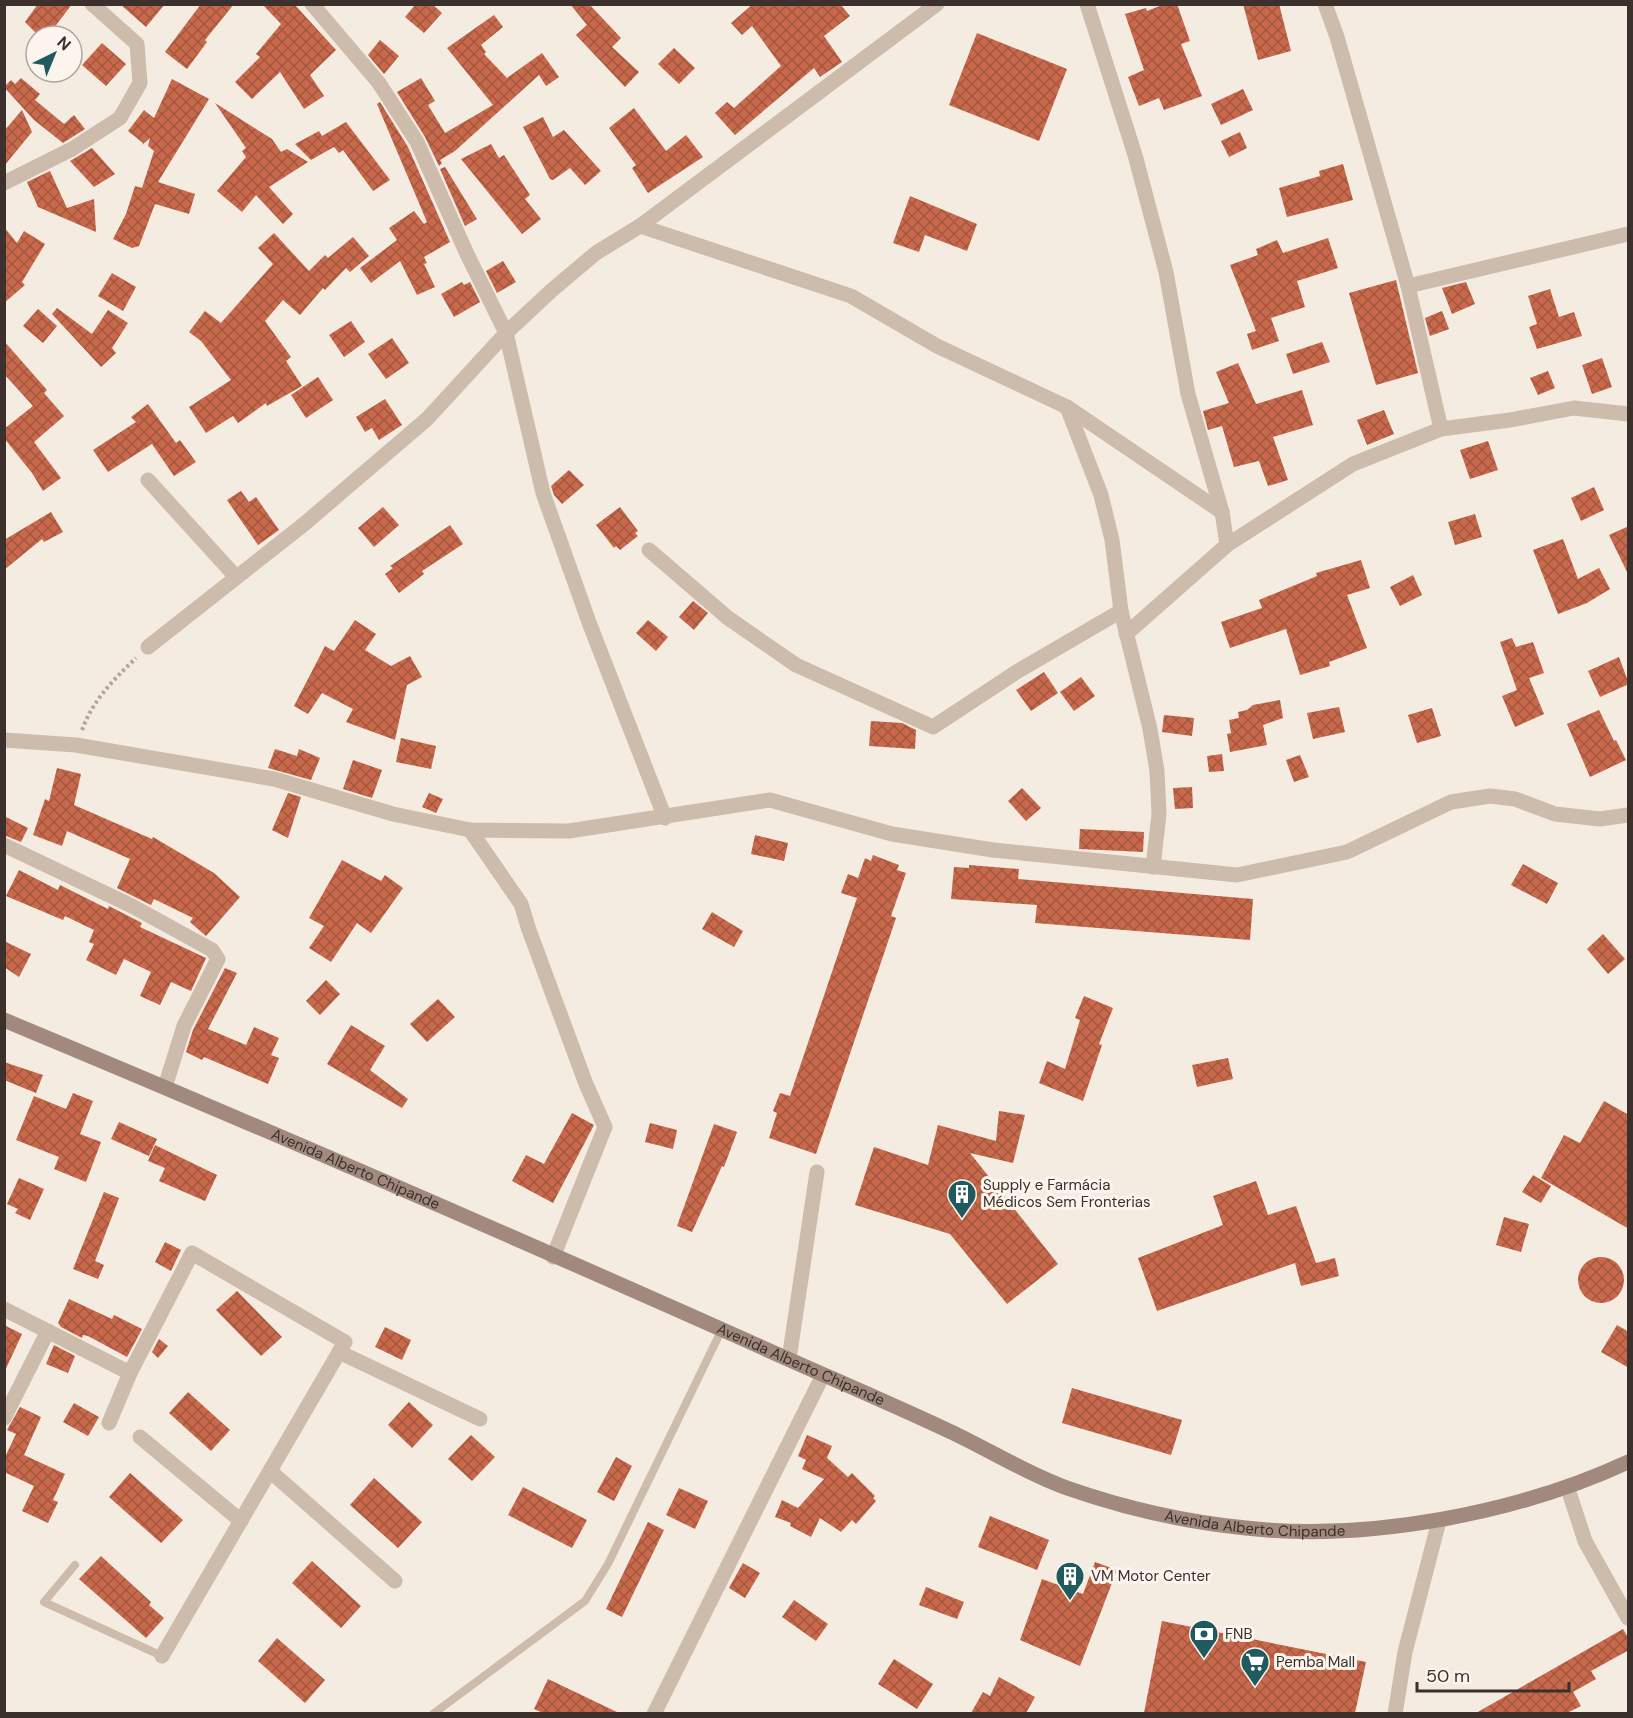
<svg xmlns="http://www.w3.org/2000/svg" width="1633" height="1718" font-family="'DM Sans',sans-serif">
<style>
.building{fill:url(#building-cross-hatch)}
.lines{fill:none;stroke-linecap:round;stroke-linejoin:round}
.path{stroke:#b9a596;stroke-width:4;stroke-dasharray:3 3;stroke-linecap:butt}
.lane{stroke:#cdbbac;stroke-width:8}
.street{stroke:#cdbbac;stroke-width:15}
.secondary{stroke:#a18a7d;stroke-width:15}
.labels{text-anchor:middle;stroke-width:6;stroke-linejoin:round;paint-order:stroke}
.street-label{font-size:15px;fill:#3b302b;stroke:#fbf5ee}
.poi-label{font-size:15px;fill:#3b302b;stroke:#fbf5ee;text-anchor:start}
</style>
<defs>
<pattern id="building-cross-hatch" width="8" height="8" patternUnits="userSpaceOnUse" patternTransform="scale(1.5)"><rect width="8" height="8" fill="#c8694b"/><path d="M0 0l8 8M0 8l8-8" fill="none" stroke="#a4573f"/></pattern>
</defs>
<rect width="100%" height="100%" fill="#f4ebe1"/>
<g class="building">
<polygon points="38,4 72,4 48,36 39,36 25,22"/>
<polygon points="120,4 165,4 146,27"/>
<polygon points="201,4 234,4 205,40 207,42 187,69 165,52"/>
<polygon points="262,4 294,4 336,50 310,75 324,96 304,109 280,72 252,99 235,82 260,57 256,54 281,24"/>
<polygon points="416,4 432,4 442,13 424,33 405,17"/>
<polygon points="570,4 589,4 621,38 612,47 639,72 625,87 576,35 587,25"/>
<polygon points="753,4 841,5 850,16 824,36 842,62 820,77 814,68 735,135 715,113 727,102 734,108 781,66 752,26 742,35 731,23"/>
<polygon points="1165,4 1177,4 1190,41 1181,44 1202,96 1164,110 1159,98 1139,106 1128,77 1144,70 1125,14 1146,8 1147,11"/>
<polygon points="1243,4 1279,4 1291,51 1258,60"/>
<polygon points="494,15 503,27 481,45 486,52 484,54 507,78 542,53 559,77 546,86 539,75 455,151 440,160 442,163 439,166 425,137 397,92 421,78 435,101 428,105 445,133 493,105 447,48"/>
<polygon points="977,33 1067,69 1039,141 949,105"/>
<polygon points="380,40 399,56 384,74 368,55"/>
<polygon points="102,43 126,64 106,86 82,65"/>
<polygon points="674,48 695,68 679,84 658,64"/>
<polygon points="21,78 40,94 35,100 64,124 74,115 85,129 63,143 34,120 4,87 11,80 15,84"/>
<polygon points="172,79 209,99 158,182 195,194 189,214 155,204 139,246 132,248 113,239 126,214 135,186 142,188 154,151 148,146 150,138 142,145 143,143 128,131 144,110 154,118"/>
<polygon points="1243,89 1253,110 1221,125 1211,104"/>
<polygon points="380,102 408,147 450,242 424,257 427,263 424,264 435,287 417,295 400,261 371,283 360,268 397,240 389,228 414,211 424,224 427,222 377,104"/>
<polygon points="215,103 272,139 281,152 287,149 308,162 269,187 293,214 283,224 256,195 242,212 217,191 246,157 242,151 246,148"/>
<polygon points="634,108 666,151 686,135 703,157 648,193 632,168 636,165 609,128"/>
<polygon points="22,110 32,132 4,166 4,131"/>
<polygon points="543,117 553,137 564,130 601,171 585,185 570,168 553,180 550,179 523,127"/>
<polygon points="346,122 390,180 373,191 343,150 339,153 334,147 311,160 295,144 319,131 322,136"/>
<polygon points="1240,132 1247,148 1229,157 1221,141"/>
<polygon points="491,144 499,158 504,155 530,195 525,199 541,219 522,234 461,159"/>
<polygon points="92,148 115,174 94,187 70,161"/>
<polygon points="1343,164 1353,200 1287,217 1279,188 1320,176 1319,171"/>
<polygon points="445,167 477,219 465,226 440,169"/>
<polygon points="50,171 67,208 94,199 96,232 38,207 27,182"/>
<polygon points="910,196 977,224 967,251 925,235 919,252 893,243"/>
<polygon points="4,227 17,243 24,231 45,244 22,282 25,285 4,303"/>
<polygon points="274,233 309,271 325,255 328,258 353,237 369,256 350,272 346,268 325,290 323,288 300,315 283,300 265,321 291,357 286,361 302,386 267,406 266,403 238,423 233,416 206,433 189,407 231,380 201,341 189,332 205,311 221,323 273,264 258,248"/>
<polygon points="1328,238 1338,268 1297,281 1305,307 1271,318 1279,341 1252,350 1247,334 1256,331 1230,265 1258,255 1256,249 1277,240 1283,253"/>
<polygon points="503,261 516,282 497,293 486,271"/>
<polygon points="112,273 136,287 123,311 98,296"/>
<polygon points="1396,280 1418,373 1376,385 1349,293"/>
<polygon points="462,282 464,285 470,282 480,302 454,317 441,294"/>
<polygon points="1466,282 1475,304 1452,314 1442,288"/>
<polygon points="1550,289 1559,317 1574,312 1582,336 1537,349 1529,327 1537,324 1528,296"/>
<polygon points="57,308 92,334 108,310 128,323 112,348 116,353 101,367 52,314"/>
<polygon points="38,309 57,326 43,343 23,326"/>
<polygon points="1442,311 1449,329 1430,336 1425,318"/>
<polygon points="351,321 365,342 344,357 329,335"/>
<polygon points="392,338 409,363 386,379 368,354"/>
<polygon points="4,341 47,390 44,393 64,416 34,442 61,478 43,491 32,473 4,438 4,429 33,406 4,374"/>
<polygon points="1322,342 1330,362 1293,374 1286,354"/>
<polygon points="1602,358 1612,387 1592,394 1582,365"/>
<polygon points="1238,363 1256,404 1302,390 1313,425 1273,437 1288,480 1268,486 1259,461 1234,467 1222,426 1208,430 1203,411 1229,403 1216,372"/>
<polygon points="1548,371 1555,388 1538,395 1530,378"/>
<polygon points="318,377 333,400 306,418 291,395"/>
<polygon points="385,399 402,425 379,440 372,428 365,432 356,417"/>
<polygon points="148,404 176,443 180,440 196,462 174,476 152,444 108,472 93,450 136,422 131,417"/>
<polygon points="1384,410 1394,434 1367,445 1357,420"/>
<polygon points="1488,441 1498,470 1470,479 1460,450"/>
<polygon points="569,470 584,485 562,504 554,495 551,486"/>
<polygon points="1594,487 1604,510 1581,521 1571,498"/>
<polygon points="241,491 249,502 256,497 279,530 258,545 227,500"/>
<polygon points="383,507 399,525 374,547 358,528"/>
<polygon points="620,507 638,531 635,533 638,536 620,550 616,546 614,548 596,525"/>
<polygon points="51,512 63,532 44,542 42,539 4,570 4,540"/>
<polygon points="1475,514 1482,537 1455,545 1448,522"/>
<polygon points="450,525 463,544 422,571 424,574 399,593 385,574 393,568 390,566"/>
<polygon points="1629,526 1629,576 1609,535"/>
<polygon points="1563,539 1578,579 1599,568 1610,589 1587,603 1558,614 1533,550"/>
<polygon points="1361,560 1370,588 1347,595 1367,648 1329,662 1330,666 1300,675 1286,629 1230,648 1221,622 1262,608 1259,600 1317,576 1316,573"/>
<polygon points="1413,575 1422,595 1400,606 1390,587"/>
<polygon points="693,601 708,613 694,630 679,617"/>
<polygon points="355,620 376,634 365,650 391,666 410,656 422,677 407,685 395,740 346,722 353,709 322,693 308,714 294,706 325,646 334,651"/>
<polygon points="648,620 668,637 656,651 636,633"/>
<polygon points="1512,638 1516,647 1533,642 1544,673 1529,678 1544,714 1515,727 1502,696 1517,690 1500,642"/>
<polygon points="1619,657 1629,684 1600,697 1588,671"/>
<polygon points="1044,672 1058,693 1031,711 1016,690"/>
<polygon points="1081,677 1095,696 1074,711 1060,692"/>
<polygon points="1280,700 1283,718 1263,725 1267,745 1230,752 1227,734 1231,733 1229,720 1239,718 1238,712 1247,710 1253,705"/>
<polygon points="1339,707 1345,732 1313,739 1307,713"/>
<polygon points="1432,708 1441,736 1417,743 1408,715"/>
<polygon points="1599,710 1614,741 1616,740 1626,760 1590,777 1567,724"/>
<polygon points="1164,715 1194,718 1192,736 1162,732"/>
<polygon points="871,721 902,723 916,730 915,749 869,746"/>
<polygon points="401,738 436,746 431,769 396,762"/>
<polygon points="275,749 297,756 299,749 320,758 311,780 268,768"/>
<polygon points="1222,754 1224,771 1209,772 1207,756"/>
<polygon points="1300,755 1309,777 1294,782 1286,760"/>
<polygon points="353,760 382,770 372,798 343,789"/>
<polygon points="57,768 81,774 74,805 152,839 153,837 214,873 240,897 206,936 190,922 193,918 154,899 151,905 117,888 130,859 67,831 62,846 33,835 45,799 49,801"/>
<polygon points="1192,787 1193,808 1175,809 1173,788"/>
<polygon points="1022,788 1041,808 1026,821 1008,801"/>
<polygon points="288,793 301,797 288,838 272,830"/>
<polygon points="429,793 443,799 436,813 422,807"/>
<polygon points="4,816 28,828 21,842 4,835"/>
<polygon points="1080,829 1144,832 1143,852 1079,849"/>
<polygon points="755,835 788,843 784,861 751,854"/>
<polygon points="873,855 899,865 897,870 906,873 891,916 896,918 816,1154 769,1138 777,1113 773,1111 780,1093 790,1096 857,898 841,893 848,874 858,878 865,858 871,861"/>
<polygon points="342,860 381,881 385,875 403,888 371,933 357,923 331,962 309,948 324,926 309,918"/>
<polygon points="1523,864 1558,883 1547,904 1511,885"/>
<polygon points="969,865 1019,869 1018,879 1253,899 1250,940 1035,923 1037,905 951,899 954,867 969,868"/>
<polygon points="19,870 58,890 60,885 108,909 109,906 142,923 140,927 206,958 191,991 171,982 160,1005 140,996 151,972 124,959 116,975 86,960 94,944 89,942 94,930 65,916 63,920 6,896"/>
<polygon points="712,912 743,931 734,947 702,929"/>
<polygon points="1603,934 1625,959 1608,974 1587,949"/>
<polygon points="4,941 31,954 19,977 4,967"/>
<polygon points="225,968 237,973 208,1029 246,1045 254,1027 279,1038 271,1055 279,1058 268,1084 204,1057 202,1060 186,1052 193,1030"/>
<polygon points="326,980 340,994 320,1015 306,1001"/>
<polygon points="1084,996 1113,1008 1099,1044 1102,1045 1083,1101 1039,1083 1047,1061 1065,1069 1080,1020 1075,1018"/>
<polygon points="438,999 455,1017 427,1042 410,1024"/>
<polygon points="351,1025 385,1046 370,1070 408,1099 402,1108 327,1064"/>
<polygon points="1228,1058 1233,1079 1197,1087 1192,1065"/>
<polygon points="4,1062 43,1075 36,1093 4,1080"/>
<polygon points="73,1093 93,1101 80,1134 101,1142 86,1182 54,1169 59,1157 16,1140 34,1096 66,1109"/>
<polygon points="1604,1101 1629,1115 1629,1229 1541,1178 1564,1135 1580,1143"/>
<polygon points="999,1111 1025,1115 1013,1163 970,1153 1058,1264 1007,1304 950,1234 855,1205 874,1147 928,1165 938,1125 996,1141"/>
<polygon points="572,1113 594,1125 553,1203 512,1181 526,1155 544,1164"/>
<polygon points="119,1122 157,1139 149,1156 111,1139"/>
<polygon points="650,1123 677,1130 673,1149 645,1142"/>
<polygon points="714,1124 737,1132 724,1167 722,1166 692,1232 677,1226"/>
<polygon points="155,1145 217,1175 205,1201 159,1181 165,1168 148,1161"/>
<polygon points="1533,1175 1551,1186 1541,1203 1522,1192"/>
<polygon points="19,1178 44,1189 30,1220 15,1213 18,1209 7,1204"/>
<polygon points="1256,1181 1268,1215 1296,1206 1316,1263 1335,1258 1339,1276 1301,1286 1295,1263 1157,1311 1138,1258 1223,1225 1213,1196"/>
<polygon points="104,1192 119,1198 95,1261 104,1265 98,1279 73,1269"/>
<polygon points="1504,1217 1529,1224 1521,1252 1496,1245"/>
<polygon points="165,1242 181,1250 171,1271 155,1262"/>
<circle cx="1601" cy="1280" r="23"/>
<polygon points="237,1291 282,1337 261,1356 216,1310"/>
<polygon points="69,1299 112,1319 114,1315 142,1329 127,1357 88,1336 83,1335 82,1338 61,1327 58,1323"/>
<polygon points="4,1325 22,1334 4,1373"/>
<polygon points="1617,1325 1629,1332 1629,1368 1601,1352"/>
<polygon points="385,1327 411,1340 402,1360 375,1347"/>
<polygon points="159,1339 168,1346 158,1358 152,1352"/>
<polygon points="54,1345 75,1356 68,1373 46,1364"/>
<polygon points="1072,1388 1182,1420 1171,1455 1062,1423"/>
<polygon points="188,1392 230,1430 211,1451 169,1413"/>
<polygon points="409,1402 433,1425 412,1448 388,1425"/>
<polygon points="74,1403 99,1417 88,1436 63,1422"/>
<polygon points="20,1407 41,1417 24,1455 65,1474 53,1500 58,1502 48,1523 22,1511 34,1486 4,1472 4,1459 16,1434 7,1430"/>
<polygon points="471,1435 495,1457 472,1481 448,1459"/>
<polygon points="807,1435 832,1446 827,1458 848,1477 852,1473 875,1496 873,1498 876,1501 856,1524 852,1520 841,1532 820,1518 811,1537 790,1526 791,1523 775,1517 782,1500 798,1508 824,1479 802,1469 806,1460 798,1456"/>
<polygon points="616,1457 632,1466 614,1501 597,1492"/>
<polygon points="130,1473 183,1520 161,1543 109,1497"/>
<polygon points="374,1478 422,1522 398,1548 350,1505"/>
<polygon points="523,1487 587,1520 572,1548 508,1515"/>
<polygon points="679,1488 708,1501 695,1529 666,1515"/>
<polygon points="990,1516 1049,1540 1037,1570 978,1547"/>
<polygon points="648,1522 664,1530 622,1617 606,1609"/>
<polygon points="101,1556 151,1602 149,1605 164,1618 146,1638 79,1579"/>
<polygon points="312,1561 361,1606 341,1628 292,1583"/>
<polygon points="1095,1562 1117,1570 1080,1666 1020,1640 1042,1579 1083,1594"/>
<polygon points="743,1563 760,1573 745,1598 729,1588"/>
<polygon points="926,1587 964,1602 957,1619 919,1605"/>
<polygon points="794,1600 828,1624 816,1641 782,1617"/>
<polygon points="1162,1621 1366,1662 1355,1713 1144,1713"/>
<polygon points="1623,1629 1629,1639 1629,1650 1591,1671 1596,1679 1573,1692 1581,1706 1567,1713 1476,1713"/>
<polygon points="277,1638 325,1680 305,1703 258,1661"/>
<polygon points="894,1659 933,1684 917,1709 878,1684"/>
<polygon points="999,1677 1035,1697 1026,1713 971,1713 983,1692 990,1696"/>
<polygon points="548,1679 619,1713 543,1713 534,1709"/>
</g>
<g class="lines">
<path class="path" d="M82,730C93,700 113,680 136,658"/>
<g class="lane">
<polyline points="75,1565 44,1602 162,1656"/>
<polyline points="433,1714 585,1601 608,1564 722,1329"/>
</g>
<g class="street">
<polyline points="312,4 379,83 417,142 467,254 506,333 543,493 590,625 665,818"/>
<polyline points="1087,4 1135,155 1166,272 1188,394 1222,512 1227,545"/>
<polyline points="1325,4 1337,37 1408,286 1441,429"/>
<polyline points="4,183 72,149 120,118 140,83 137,44 92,4"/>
<polyline points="640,226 851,296 937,346 1067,407 1222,512"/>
<polyline points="1408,286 1628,234"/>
<polyline points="1067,407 1101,495 1112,540 1121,611 1150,729 1157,771 1159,814 1153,867"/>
<polyline points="148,480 236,577"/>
<polyline points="649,550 728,618 796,665 933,727 1018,671 1121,611"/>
<polyline points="1126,634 1227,545 1353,464 1441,429 1510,420 1574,408 1628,414"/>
<polyline points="148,647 303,525 427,419 506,333 552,290 596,253 640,226 937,4"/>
<polyline points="4,740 76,745 274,779 393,814 470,830 569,831 770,800 892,834 993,850 1237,875 1347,852 1451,802 1490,796 1515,799 1555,814 1600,819 1628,815"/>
<polyline points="470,830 521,904 529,930 586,1084 605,1127 553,1257"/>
<polyline points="4,845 132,906 212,950 218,959 184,1026 165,1087"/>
<polyline points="4,1309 130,1373"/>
<polyline points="339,1352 480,1419"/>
<polyline points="789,1359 817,1172"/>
<polyline points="4,1418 48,1331"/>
<polyline points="109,1423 130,1373 192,1253 345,1342 162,1656"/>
<polyline points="140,1437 241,1521"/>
<polyline points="270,1471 395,1581"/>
<polyline points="1568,1489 1585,1541 1628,1618"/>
<polyline points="654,1714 823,1375"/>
<polyline points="1395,1714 1405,1652 1439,1521"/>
</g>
<path class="secondary" id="s1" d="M4,1020C254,1124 503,1232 750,1342C816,1372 883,1400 949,1431C988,1449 1027,1474 1067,1488C1124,1508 1186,1522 1246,1528C1367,1542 1518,1513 1628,1462"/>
</g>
<defs>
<g id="building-pin" transform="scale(1.5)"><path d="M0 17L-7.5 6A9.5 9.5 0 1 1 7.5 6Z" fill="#1f5a5e" stroke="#fbf5ee"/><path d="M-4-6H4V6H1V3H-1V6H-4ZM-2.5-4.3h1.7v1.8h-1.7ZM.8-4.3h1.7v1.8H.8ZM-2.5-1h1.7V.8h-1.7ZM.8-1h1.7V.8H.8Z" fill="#fff"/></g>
<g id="bank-pin" transform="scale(1.5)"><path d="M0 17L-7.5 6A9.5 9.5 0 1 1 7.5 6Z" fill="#1f5a5e" stroke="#fbf5ee"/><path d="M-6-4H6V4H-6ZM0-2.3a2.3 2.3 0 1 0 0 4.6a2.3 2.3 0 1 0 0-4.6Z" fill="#fff"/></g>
<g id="supermarket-pin" transform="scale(1.5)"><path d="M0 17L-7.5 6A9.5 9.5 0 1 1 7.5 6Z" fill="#1f5a5e" stroke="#fbf5ee"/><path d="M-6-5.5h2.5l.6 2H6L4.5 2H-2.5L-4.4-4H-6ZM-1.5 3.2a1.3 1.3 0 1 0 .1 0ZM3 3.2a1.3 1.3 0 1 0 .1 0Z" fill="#fff"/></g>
</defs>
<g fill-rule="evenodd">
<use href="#building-pin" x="962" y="1194"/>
<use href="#building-pin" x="1070" y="1576"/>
<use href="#bank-pin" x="1204" y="1634"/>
<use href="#supermarket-pin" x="1255" y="1662"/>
</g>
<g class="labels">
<g class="street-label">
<text dy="5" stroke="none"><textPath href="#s1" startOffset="382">Avenida Alberto Chipande</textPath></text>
<text dy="5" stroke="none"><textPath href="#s1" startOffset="868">Avenida Alberto Chipande</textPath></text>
<text dy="5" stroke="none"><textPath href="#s1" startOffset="1354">Avenida Alberto Chipande</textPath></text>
</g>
<g class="poi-label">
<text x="983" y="1190">Supply e Farmácia<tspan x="983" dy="17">Médicos Sem Fronterias</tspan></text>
<text x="1091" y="1581">VM Motor Center</text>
<text x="1225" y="1639">FNB</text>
<text x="1276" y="1667">Pemba Mall</text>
</g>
</g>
<rect width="1633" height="1718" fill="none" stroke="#3b302b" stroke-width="12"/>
<g transform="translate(54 54) rotate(43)"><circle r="28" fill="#fbf5ee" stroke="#aea6a0" stroke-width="1.5"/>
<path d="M0-4.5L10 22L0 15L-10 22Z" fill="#1f5a5e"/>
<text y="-9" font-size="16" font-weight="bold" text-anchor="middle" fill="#3b302b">N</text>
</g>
<path d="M1417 1682v9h152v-9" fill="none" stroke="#3b302b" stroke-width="3"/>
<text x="1426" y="1682" font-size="18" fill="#3b302b" stroke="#fbf5ee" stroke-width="4.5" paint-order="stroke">50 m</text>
</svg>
